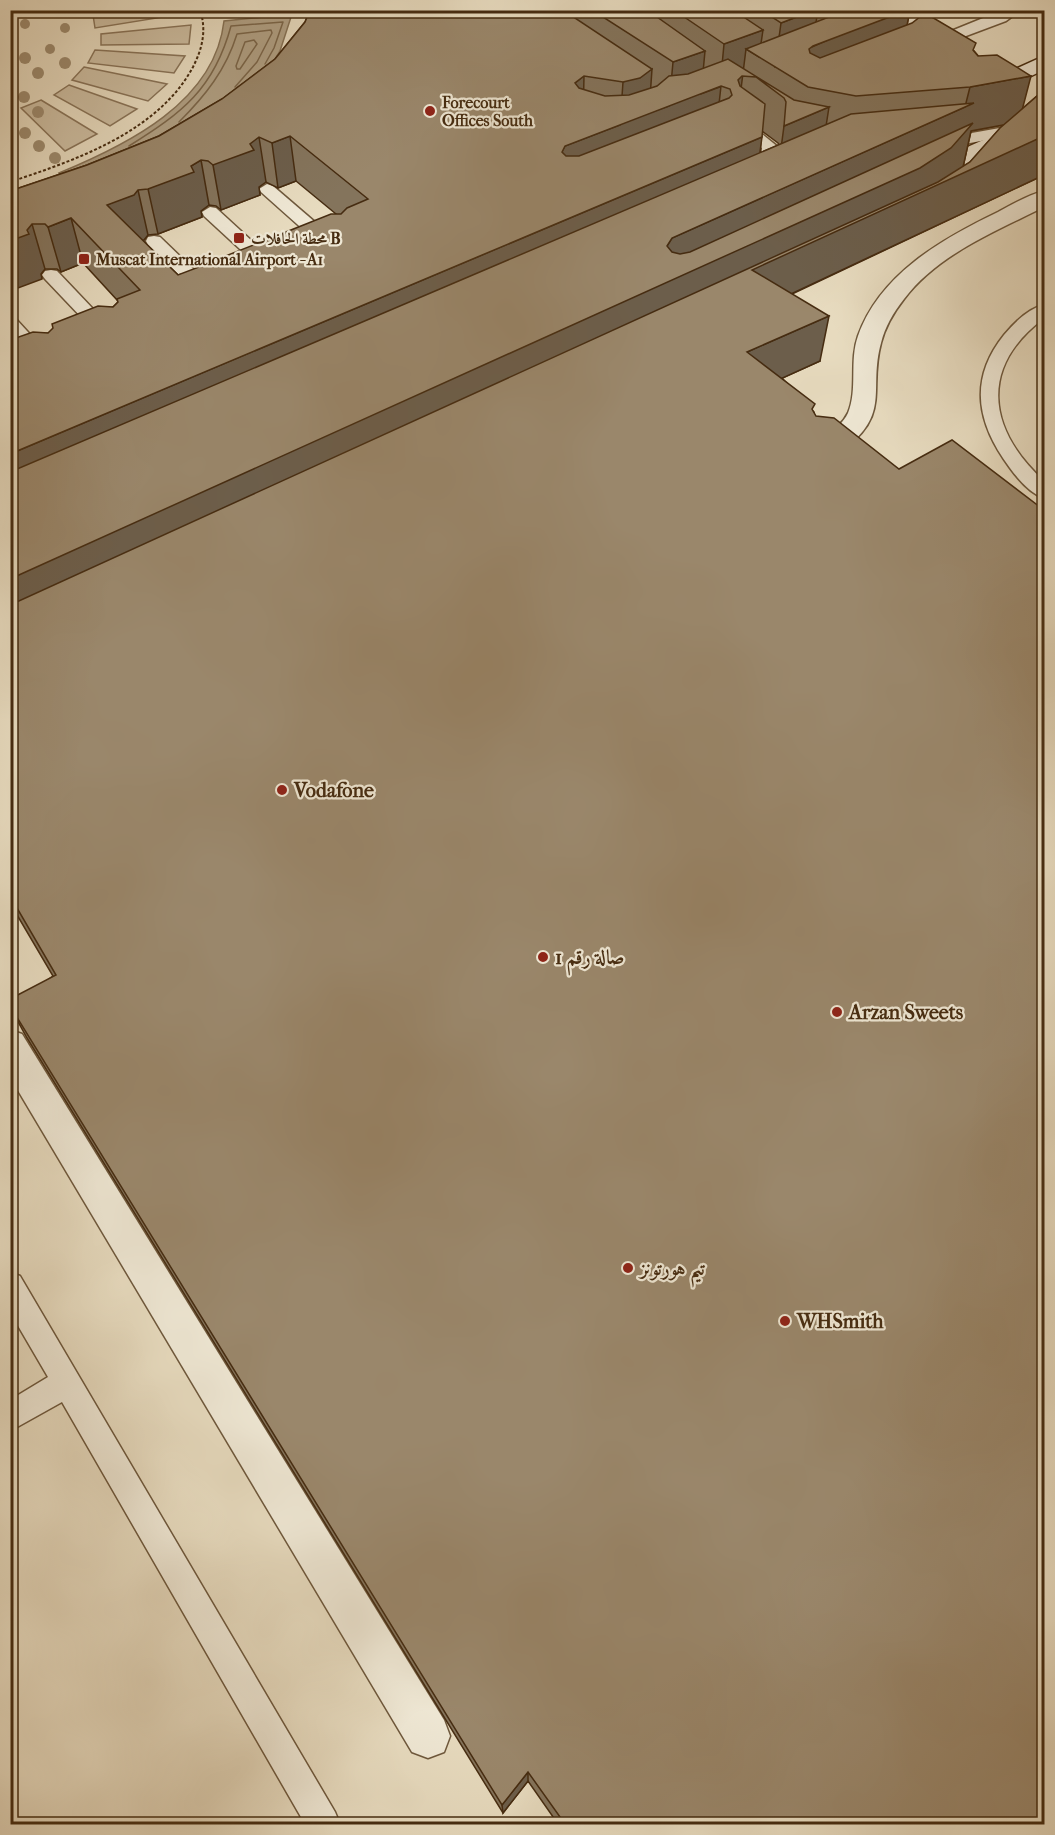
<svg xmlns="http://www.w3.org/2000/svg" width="1055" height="1835" font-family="'IM FELL French Canon',Amiri,serif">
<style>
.green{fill:#ccbda1;stroke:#897459;stroke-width:1.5}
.water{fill:#b0a084;stroke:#867256;stroke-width:1.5}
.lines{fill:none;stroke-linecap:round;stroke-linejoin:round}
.shore{stroke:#7b664a;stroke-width:1.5}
.lane-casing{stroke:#6e583c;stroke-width:3}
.street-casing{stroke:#6e583c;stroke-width:3}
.secondary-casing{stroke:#462c11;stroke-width:3}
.path{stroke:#462c11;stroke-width:2;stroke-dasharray:3 2;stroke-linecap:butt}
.lane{fill:#efe8d5;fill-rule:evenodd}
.street{fill:#efe8d5;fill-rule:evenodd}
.secondary{fill:#efe8d5;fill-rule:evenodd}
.tree{fill:#9d8b6f}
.wall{fill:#84745c;stroke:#462c11;stroke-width:1.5;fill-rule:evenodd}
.shaded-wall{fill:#6c5e4b;stroke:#462c11;stroke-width:1.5}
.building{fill:#9a876b;stroke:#462c11;stroke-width:1.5;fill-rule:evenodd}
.poi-dot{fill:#8f2418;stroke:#efe8d5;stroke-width:2}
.labels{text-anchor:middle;stroke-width:4.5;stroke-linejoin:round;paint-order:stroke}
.far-poi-label{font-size:16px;font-weight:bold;fill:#462c11;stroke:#efe8d5;text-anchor:start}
.poi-label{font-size:20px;font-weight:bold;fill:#462c11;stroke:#efe8d5;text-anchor:start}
</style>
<rect width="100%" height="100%" fill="#e7dbbf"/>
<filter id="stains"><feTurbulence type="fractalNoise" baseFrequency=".00333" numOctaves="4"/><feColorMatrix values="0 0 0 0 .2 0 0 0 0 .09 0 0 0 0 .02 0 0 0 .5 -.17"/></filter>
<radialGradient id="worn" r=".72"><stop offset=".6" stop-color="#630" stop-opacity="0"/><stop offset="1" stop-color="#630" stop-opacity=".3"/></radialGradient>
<g class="green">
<polygon points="187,10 188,13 95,28 93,15 89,11"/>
<polygon points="191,25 189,44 101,45 101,34"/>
<polygon points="95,50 185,56 174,73 88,63"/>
<polygon points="84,67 167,84 148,101 72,80"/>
<polygon points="69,85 137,109 110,126 54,95"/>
<polygon points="41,100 97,134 65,151 21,108"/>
</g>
<path class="water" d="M292,14L280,51L265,76L82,198L59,173C127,145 215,102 224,21Z"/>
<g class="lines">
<g class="shore">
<polygon points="254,40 257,44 240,69 237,69 236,66 245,42"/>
<path d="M179,122C205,96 226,70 237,34L271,30L272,33L257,62L235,87"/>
<path d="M129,146C182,113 214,89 231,26L283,22L274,48L265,64"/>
</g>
<g class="lane-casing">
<g id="lane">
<polygon points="929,10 950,10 881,39 871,39 869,36 871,33"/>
<polygon points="1003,10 1021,10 1006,21 934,48 924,48 922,45 924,42"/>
<polygon points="736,116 742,118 778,147 775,179 773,182 767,184 759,179 762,148 730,124 728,121 730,118"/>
<polygon points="1022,124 1030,129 1028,132 938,149 930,144 938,139"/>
<polygon points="267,184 273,186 337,241 340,245 337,249 325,249 261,192 259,189"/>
<polygon points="210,207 216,208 278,265 281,269 278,273 266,273 204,216 202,212"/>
<polygon points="154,236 160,237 215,290 218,294 215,298 203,298 148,245 146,241 148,237"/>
<polygon points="51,270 57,271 114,331 117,335 114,339 102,339 45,279 42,275 45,271"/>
<path d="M1044,305V318C979,367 987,429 1044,481V498C1031,494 1018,479 1010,468C977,424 968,380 1004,335C1014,323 1029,308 1044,305Z"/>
<polygon points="10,318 16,319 49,355 52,359 49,363 37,363 10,334"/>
<polygon points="10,1272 20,1276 335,1812 340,1824 305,1824 62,1402 10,1431 10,1400 48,1377 10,1312"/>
</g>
</g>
<g class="street-casing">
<g id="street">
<path d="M1044,191V207C996,231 938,254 904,299C893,313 885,327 881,343C868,390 892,413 843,450C832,459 823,464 810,460L806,454C816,437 839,432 848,413C858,389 849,361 858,336C880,274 942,239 998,212C1013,204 1028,195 1044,191Z"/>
<polygon points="10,1030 22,1034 444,1720 450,1736 444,1752 428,1758 412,1752 10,1077"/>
</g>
</g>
<g class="secondary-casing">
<g id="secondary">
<polygon points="1044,56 1044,70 992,94 985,96 978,94 974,90 978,86"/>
<polygon points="1044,113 1044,127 934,179 926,181 918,179 915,174 918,169"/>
</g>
</g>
<path class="path" d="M10,182C76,160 158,132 193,67C202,49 207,31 200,10"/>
<use href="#lane" class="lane"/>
<use href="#street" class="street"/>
<use href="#secondary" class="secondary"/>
</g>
<g class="tree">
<circle cx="25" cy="24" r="5"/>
<circle cx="65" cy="28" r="5"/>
<circle cx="50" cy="49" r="5"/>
<circle cx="25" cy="58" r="6"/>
<circle cx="65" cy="63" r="6"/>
<circle cx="38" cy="73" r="6"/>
<circle cx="24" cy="97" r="6"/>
<circle cx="38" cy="112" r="6"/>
<circle cx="25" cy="133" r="6"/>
<circle cx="39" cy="146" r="6"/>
<circle cx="55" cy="158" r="6"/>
</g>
<path class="wall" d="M310,10H921L909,15L907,25L974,51L1023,108L1044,90V175L792,294L820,361L782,378L814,412L1044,1824H558L528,1781L503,1813L27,1038L10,1007L53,976L10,903V340L48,333L113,307L118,302L117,300L83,263L61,272L57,269H45L41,274L42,279L10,191L87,165L159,136L222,99L275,59L305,22ZM1003,125L970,162L963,167L971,131ZM762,131L778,143L779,145L760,153ZM296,181L336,214L219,266L178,275L142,240H144L148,235L158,234L202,217L201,211L209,205L216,206L221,210L260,195L259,187L266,182L278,188Z"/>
<g class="shaded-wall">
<polygon points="815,10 818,10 812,47 830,39 835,10 921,10 909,15 902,51 775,67 781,23"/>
<polygon points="763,30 759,57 746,49 737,121 738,82 721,86 716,131 564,191 562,152 565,146 620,125 623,82 652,69 649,113 669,106 673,62 705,51 701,94 720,87 724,44"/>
<polygon points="584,76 583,121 575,83"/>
<polygon points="1031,76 1019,122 971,131 963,167 1044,136 1044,175 746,315 10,630 10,579 667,246 672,238 965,107 970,87"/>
<polygon points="829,107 822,152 778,171 784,126"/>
<polygon points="290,136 296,181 278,188 272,143"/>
<polygon points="259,137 266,182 259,187 260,195 221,210 213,165"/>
<polygon points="762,137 756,181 10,505 10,454"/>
<polygon points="201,160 209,205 201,211 202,217 158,234 148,189 191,166"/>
<polygon points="138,190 148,235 144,240 117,250 107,205"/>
<polygon points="71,218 83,263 61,272 48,227"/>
<polygon points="32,224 45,269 41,274 42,279 10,291 10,241 27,230"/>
<polygon points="829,316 820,361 741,397 747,352"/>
<polygon points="528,1772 528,1781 503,1813 502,1805"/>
</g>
<g class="building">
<path d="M310,10H563L652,69L640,78L623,82L584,76L575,83L579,88L605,96L629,95L657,86L669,76L688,74L728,59L794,100L829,107L784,126L786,102L784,98L756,77L742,76L738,80L740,86L765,104L762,137L10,454V340L33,332L48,333L53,328L52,324L98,306L113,307L118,302L117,299L140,290L71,218L48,227L45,224H32L27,230L29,234L10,241V191L87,165L159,136L222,99L275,59L305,22ZM721,86L730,89L732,95L729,98L579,156H566L562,152L565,146ZM290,136L368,199L347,208L341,214H331L286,232L281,238H271L223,257L224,261L219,266L204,265L178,275L107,205L134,195L138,190L148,189L194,172L191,166L201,160L208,161L213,165L254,150L250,144L259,137L272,143Z"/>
<polygon points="592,10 647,10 705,51 673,62"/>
<polygon points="674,10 733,10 763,30 724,44"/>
<polygon points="761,10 815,10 781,23"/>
<polygon points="847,10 903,10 900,13 813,46 809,49 810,53 820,58 912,23 925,13 976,43 973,50 978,56 997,55 1031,76 970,87 856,96 808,87 746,49"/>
<polygon points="1044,90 1044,136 752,270 829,316 747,352 815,404 812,409 816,416 834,418 899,469 952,440 1044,510 1044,1824 565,1824 528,1772 502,1805 10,1006 10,999 56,975 10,896 10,605 938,182 970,162 1000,128"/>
<polygon points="974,103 672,238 667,246 672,252 680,254 690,252 973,123 951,148 920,168 10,579 10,472 851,114"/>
</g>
<g class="poi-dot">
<circle cx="430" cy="111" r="6"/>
<rect x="233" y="232" width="12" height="12" rx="3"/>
<rect x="78" y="253" width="12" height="12" rx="3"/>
<circle cx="282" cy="790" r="6"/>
<circle cx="543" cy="957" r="6"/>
<circle cx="837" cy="1012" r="6"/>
<circle cx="628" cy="1268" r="6"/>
<circle cx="785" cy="1321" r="6"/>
</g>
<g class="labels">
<g class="far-poi-label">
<text x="442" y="108">Forecourt<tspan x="442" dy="18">Offices South</tspan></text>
<text x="251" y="244">محطة الحافلات B</text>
<text x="96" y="265">Muscat International Airport - A1</text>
</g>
<g class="poi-label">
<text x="294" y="797">Vodafone</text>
<text x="555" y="964">صالة رقم 1</text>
<text x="849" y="1019">Arzan Sweets</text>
<text x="640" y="1275">تيم هورتونز</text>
<text x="797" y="1328">WHSmith</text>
</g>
</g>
<rect width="1055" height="1835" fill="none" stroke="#e7dbbf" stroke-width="36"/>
<rect x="12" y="12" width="1031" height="1811" fill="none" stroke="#462c11" stroke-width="3"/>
<rect x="18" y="18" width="1019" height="1799" fill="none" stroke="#462c11" stroke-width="1.5"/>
<rect width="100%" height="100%" filter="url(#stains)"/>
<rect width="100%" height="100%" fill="url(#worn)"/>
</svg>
